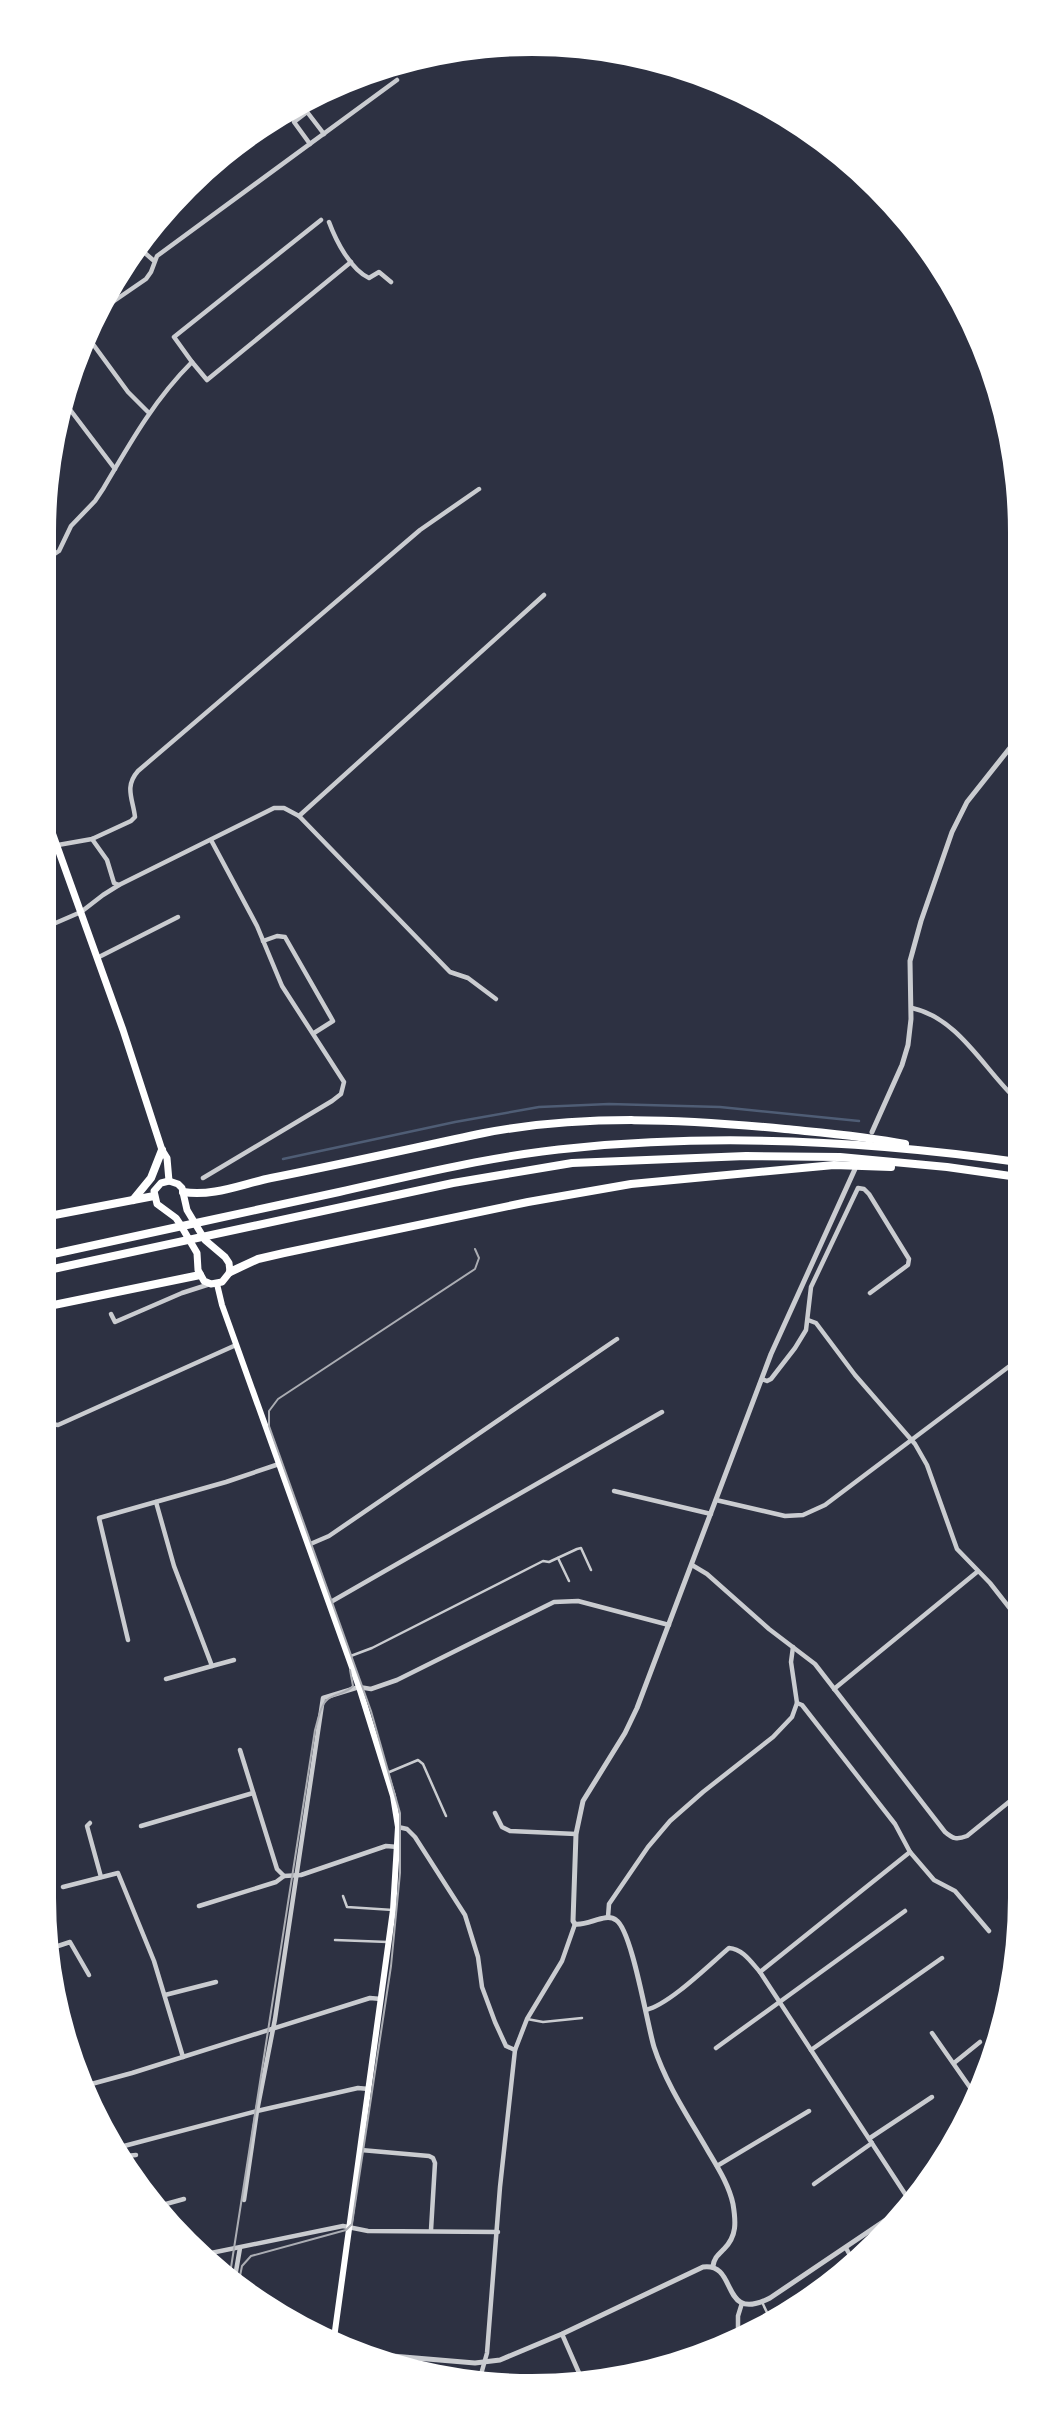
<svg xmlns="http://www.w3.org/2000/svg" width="1064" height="2430" font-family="Mulish,sans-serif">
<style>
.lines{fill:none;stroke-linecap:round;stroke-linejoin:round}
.stream{stroke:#4f5d75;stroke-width:2.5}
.service{stroke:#caccd0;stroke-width:2.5}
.minor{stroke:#caccd0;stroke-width:4.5}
.tertiary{stroke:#caccd0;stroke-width:5}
.secondary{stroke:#fff;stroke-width:6}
.primary{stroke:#fff;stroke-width:7}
.trunk{stroke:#fff;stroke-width:8}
.tram{stroke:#abadb3;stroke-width:2}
</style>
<rect width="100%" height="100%" fill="#2d3142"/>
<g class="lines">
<polyline class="stream" points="283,1159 455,1122 539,1107 609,1104 720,1107 859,1121"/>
<g class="service">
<polyline points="558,1558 569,1581"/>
<polyline points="348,1657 372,1648 543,1561 549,1562 577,1549 581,1548 591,1570"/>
<polyline points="387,1773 418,1760 423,1764 446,1816"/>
<polyline points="343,1896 347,1907 393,1910"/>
<polyline points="335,1940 388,1942"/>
<polyline points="527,2019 543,2022 582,2018"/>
<polyline points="762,2302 772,2323"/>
</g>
<g class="minor">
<polyline points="301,104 324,134"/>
<polyline points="307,112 294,122 310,144"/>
<path d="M329,222C336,241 351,270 369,278L379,272L391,282"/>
<polyline points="138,247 153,260"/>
<polyline points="98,312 146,279 151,272 157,256 397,80"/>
<polyline points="87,336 128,392 148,412"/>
<polyline points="192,362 174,337 321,220"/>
<polyline points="65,403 115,469"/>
<path d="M44,561L59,551L71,526L95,501L103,489C130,443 154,400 192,362L207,380L351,262"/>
<polyline points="299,816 450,972 468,978 496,999"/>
<polyline points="92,839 107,860 114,883 119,885"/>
<path d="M58,845L92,839L131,821L135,817C133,799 124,787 138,771L420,530L479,489"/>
<polyline points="44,928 81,912 103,895 119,885 274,808 284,808 299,816 544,595"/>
<polyline points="263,941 277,936 285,937 333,1021 314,1033"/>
<polyline points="97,958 178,917"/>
<path d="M912,1008C959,1018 985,1071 1018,1101"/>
<polyline points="203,1178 332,1101 341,1094 344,1082 282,986 257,926 211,840"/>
<polyline points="111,1314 115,1322 182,1293 210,1284"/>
<polyline points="808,1320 816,1323 855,1375 915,1444 927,1465 957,1549 990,1583 1019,1620"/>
<polyline points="762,1379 767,1381 771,1379 795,1348 806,1330 811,1287 858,1188 864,1189 869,1194 909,1259 908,1265 870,1293"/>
<polyline points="44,1423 58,1425 236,1345"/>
<polyline points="614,1491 711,1514"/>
<polyline points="716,1500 785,1516 803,1515 825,1505 1019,1359"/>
<polyline points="156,1502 174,1566 212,1666 166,1679"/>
<polyline points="308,1545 329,1536 617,1339"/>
<path d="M692,1565L707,1574L769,1629L815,1664L945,1832C953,1839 957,1840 967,1836L1020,1793"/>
<polyline points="329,1603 662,1412"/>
<polyline points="128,1640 99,1518 226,1482 279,1464"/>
<polyline points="793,1647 791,1662 797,1703 802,1705 895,1824 910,1852 934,1880 955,1891 989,1931"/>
<polyline points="212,1666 234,1660"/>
<polyline points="834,1689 977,1572"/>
<polyline points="240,1750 277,1869 284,1876"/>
<polyline points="495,1813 502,1827 510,1831 576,1834"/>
<polyline points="90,1823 87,1826 101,1877"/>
<polyline points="141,1826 253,1793"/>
<polyline points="398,1827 407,1829 415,1837 465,1915 478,1957 482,1987 495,2022 506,2046 515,2050"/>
<polyline points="63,1887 118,1873 154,1961 183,2057"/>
<polyline points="199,1906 276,1882 284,1876 301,1875 386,1846 398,1847"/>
<polyline points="608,1917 609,1904 648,1847 670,1821 703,1792 773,1737 792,1717 797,1703"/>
<polyline points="52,1948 70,1942 89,1975"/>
<polyline points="760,1972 910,1852"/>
<polyline points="165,1995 216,1982"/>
<path d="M646,2010C670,2004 709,1965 729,1948C743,1949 751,1962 760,1972L911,2203"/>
<polyline points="932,2033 976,2096"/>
<polyline points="716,2048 905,1911"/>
<polyline points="811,2050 942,1958"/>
<polyline points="954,2063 980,2042"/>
<polyline points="84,2086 132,2073 370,1998 381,1999"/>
<polyline points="870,2138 932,2097"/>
<polyline points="124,2146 257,2111 358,2088 369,2089"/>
<polyline points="361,2150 429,2156 433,2158 435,2163 431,2230"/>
<polyline points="717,2166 809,2111"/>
<polyline points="128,2168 126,2156 136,2155"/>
<polyline points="814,2184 872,2143"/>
<polyline points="244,2200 257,2111 275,2019 323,1698 359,1687 371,1689 397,1680 554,1602 578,1601 669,1625"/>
<polyline points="155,2207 184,2199"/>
<polyline points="846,2248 852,2259"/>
<polyline points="206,2254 343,2226 368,2231 498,2232"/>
<polyline points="235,2277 240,2248"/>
<polyline points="562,2334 583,2382"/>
<polyline points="738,2338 738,2316 742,2303"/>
<polyline points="675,2364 685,2359"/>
<polyline points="480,2378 487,2353 500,2187 515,2050 527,2019 562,1961 575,1924"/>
</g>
<g class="tertiary">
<polyline points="872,1132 902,1065 908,1045 911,1019 910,961 921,921 952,832 967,802 1017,739"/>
<path d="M713,2266C714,2258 718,2255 724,2249C737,2236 736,2222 733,2204C729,2185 718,2168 708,2151C689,2118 666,2084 654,2047C647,2024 632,1930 616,1920C606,1912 588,1926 575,1924L573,1921L576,1834L583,1801L625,1733L637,1708L771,1354L855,1169"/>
<path d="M380,2355L475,2363L500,2360L562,2334L703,2267C739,2262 719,2324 770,2298L911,2203"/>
</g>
<polyline class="secondary" points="217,1284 222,1305 359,1687 393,1796 398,1827 393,1910 334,2338"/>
<g class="primary">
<polyline points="44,810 123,1030 162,1150 167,1158 169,1181"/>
<polygon points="169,1181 178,1184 182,1188 187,1210 205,1240 225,1257 229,1263 230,1272 222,1282 211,1284 204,1281 198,1270 197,1253 180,1224 176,1218 157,1204 154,1191 161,1183"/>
</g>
<g class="trunk">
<path d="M183,1192C213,1197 242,1184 271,1178C342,1164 413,1148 484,1133C583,1114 685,1119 785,1129C825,1133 865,1136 905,1144"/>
<polyline points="133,1200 151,1178 162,1150"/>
<polyline points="44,1217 154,1196"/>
<path d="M44,1256C142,1235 241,1213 339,1192C416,1175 495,1155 574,1148C722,1133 871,1141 1018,1162"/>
<polyline points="44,1271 453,1183 572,1163 746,1156 840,1157 947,1167 1018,1177"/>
<polyline points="230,1272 258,1259 284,1253 528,1202 631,1184 834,1165 891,1167"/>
<polyline points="44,1307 200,1275"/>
</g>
<g class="tram">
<path d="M230,2274L315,1730C318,1721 320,1705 328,1699C336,1693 346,1694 353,1686L350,1670"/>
<polyline points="239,2281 242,2266 251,2256 346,2230 352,2224 391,1966 400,1873 400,1813 371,1711 269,1426 269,1411 278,1399 475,1269 479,1258 475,1249"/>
</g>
</g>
<path d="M0 0H1064V2430H0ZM532 56H532A476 476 0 0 1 1008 532V1898A476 476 0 0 1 532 2374H532A476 476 0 0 1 56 1898V532A476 476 0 0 1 532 56Z" fill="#fff" fill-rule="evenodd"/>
</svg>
